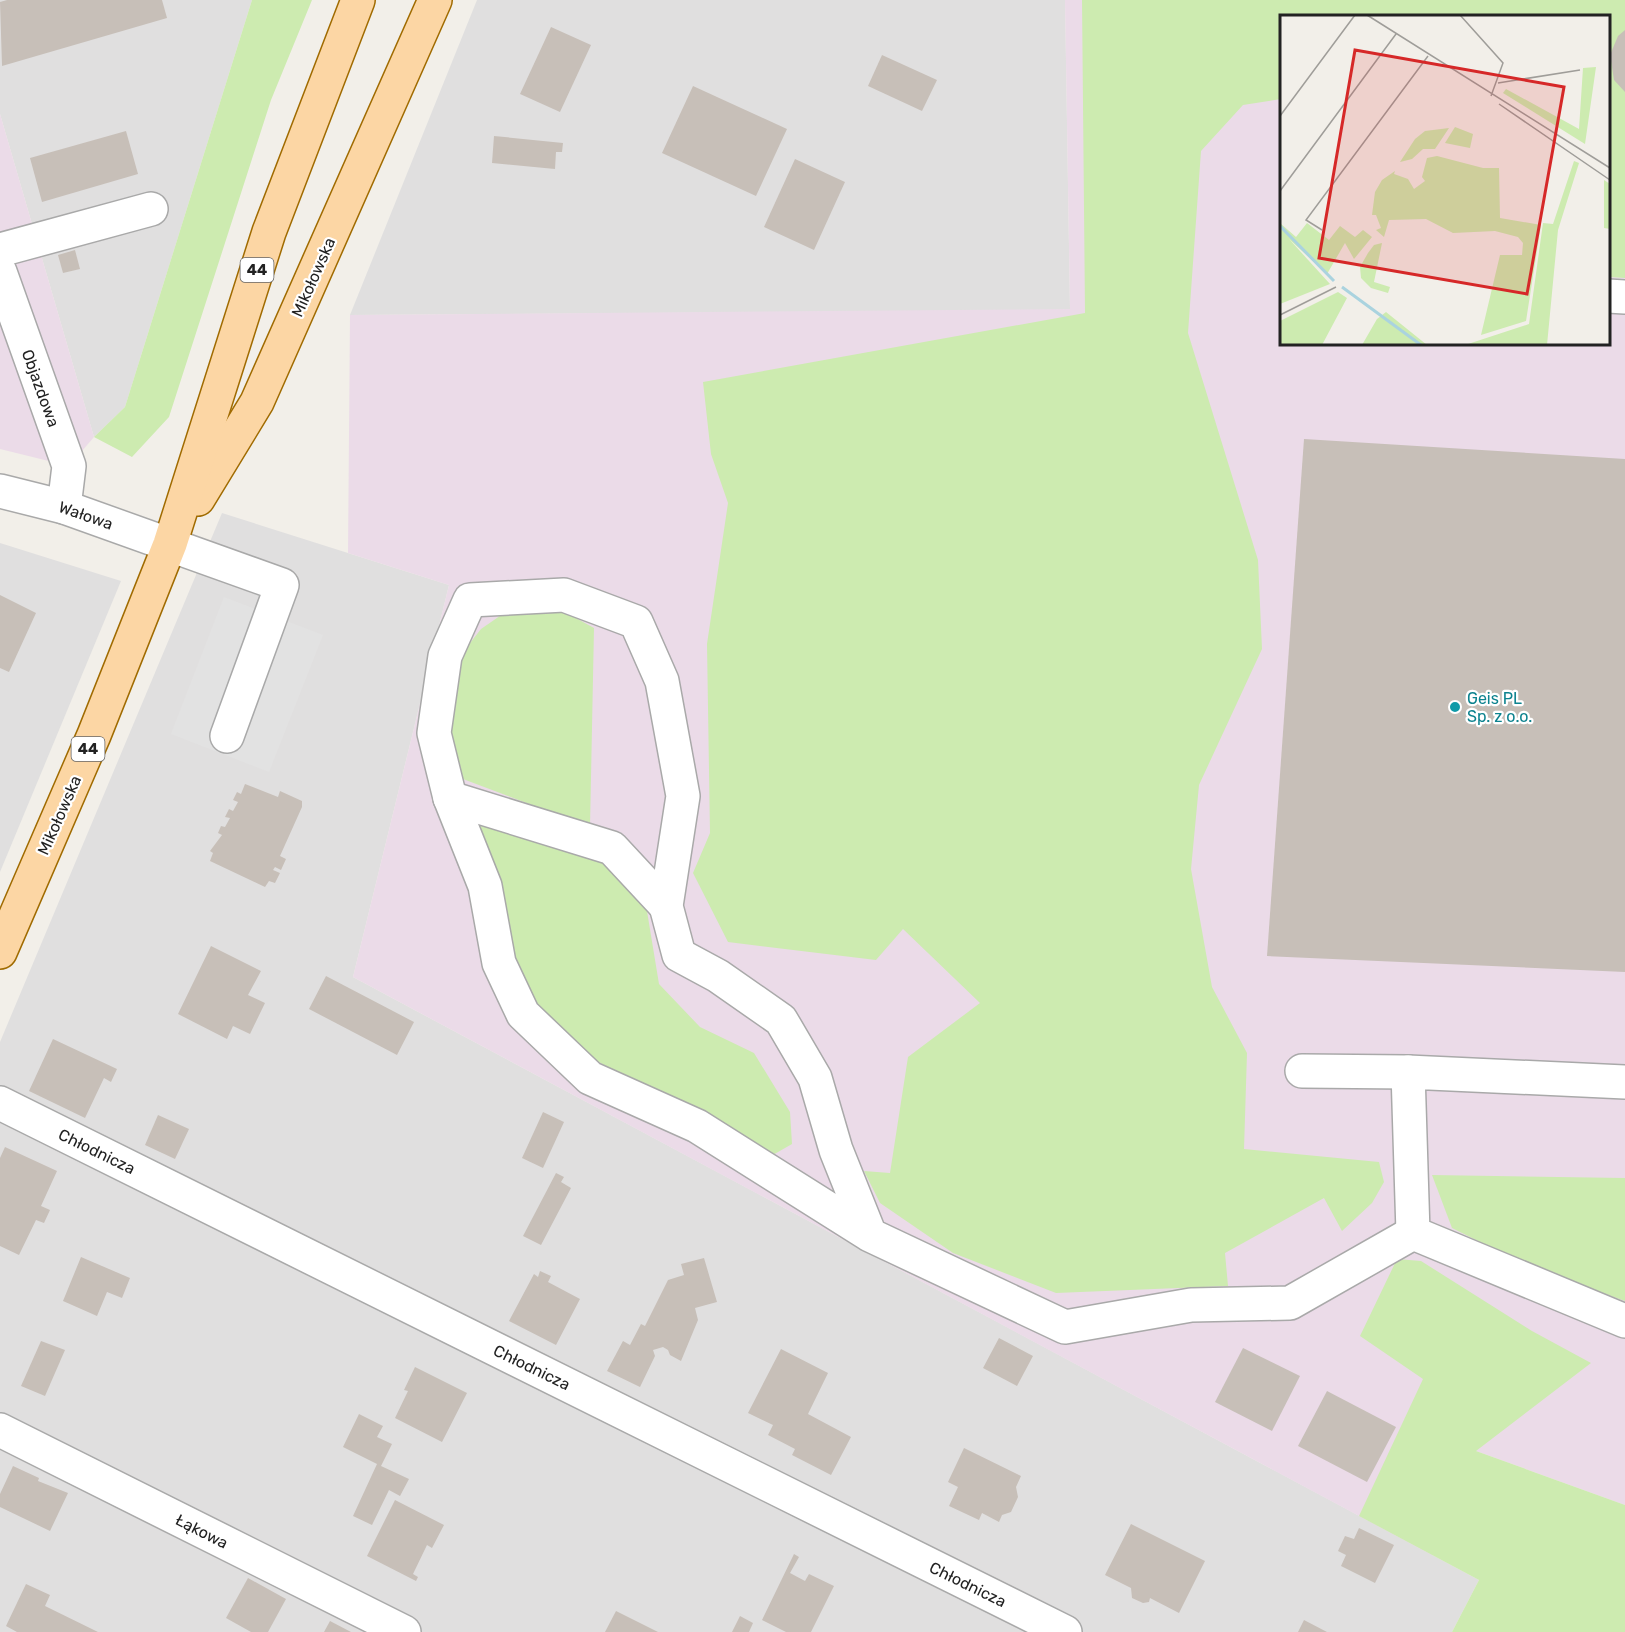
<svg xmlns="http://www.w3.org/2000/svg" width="1625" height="1632" font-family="Rubik,sans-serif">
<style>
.residential{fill:#e0dfdf}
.industrial{fill:#ebdbe8;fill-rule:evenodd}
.grass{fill:#cdebb0}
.parking{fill:#e2e2e2}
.building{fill:#c7bfb8}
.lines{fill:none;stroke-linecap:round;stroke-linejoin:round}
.minor-casing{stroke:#a9a9a9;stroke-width:36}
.major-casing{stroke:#a06b00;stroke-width:36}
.minor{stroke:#fff;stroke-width:33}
.major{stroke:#fcd6a4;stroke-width:33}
.culture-dot{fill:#0f9aa8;stroke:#fff;stroke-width:2}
.labels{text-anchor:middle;stroke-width:4.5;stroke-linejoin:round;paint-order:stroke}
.shield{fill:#fff;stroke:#646464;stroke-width:1.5}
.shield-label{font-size:15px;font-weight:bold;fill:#222}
.street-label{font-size:16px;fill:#222;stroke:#fff}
.culture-label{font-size:16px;fill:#0d838f;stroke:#fff;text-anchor:start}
.inset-river{fill:none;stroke:#aad3df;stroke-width:3}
.inset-road{fill:none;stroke:#9f9d99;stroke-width:1.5}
.view{fill:#d62828;fill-opacity:0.15;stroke:#d62828;stroke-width:3}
.inset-edge{fill:none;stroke:#222;stroke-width:3}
</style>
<rect width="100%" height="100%" fill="#f2efe9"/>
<g class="residential">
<polygon points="0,0 252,0 125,407 94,437 0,114"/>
<polygon points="477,0 1065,0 1070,310 350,315"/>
<polygon points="222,513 449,585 353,977 1479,1580 1452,1632 0,1632 0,1042"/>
<polygon points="0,543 121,581 0,872"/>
</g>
<g class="industrial">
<path d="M1065,0H1625V1505L1476,1451L1432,1555L353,977L449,585L348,553L350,315L1070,309ZM1282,16H1608V344H1282Z"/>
<polygon points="0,114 94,437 69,466 0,449"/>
</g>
<g class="grass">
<polygon points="252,0 312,0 271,100 169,417 132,457 94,437 125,407"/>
<polygon points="1082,0 1625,0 1625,278 1609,277 1608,16 1282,16 1281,99 1243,105 1201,151 1188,333 1258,560 1262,649 1199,785 1191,869 1212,987 1247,1053 1244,1149 1379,1162 1384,1182 1372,1203 1342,1231 1324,1198 1225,1253 1228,1286 1056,1293 953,1253 880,1203 864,1171 890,1173 908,1057 980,1003 903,929 876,960 728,942 693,873 710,833 707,644 728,503 711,454 703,382 1085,313"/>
<polygon points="507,611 563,611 594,628 590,827 455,776 446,733 459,657 481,629"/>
<polygon points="470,815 605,860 645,899 659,984 700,1027 754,1053 790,1112 792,1144 771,1156 595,1060 525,992"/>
<polygon points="1432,1175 1625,1178 1625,1301 1528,1266 1452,1228"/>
<polygon points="1397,1259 1421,1261 1532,1331 1591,1363 1476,1451 1625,1505 1625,1632 1452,1632 1479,1580 1359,1516 1423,1379 1360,1336"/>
</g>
<polygon class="parking" points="224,597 323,635 269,772 171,734"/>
<g class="building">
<polygon points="7,0 162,0 167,18 2,66 0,2"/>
<polygon points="551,27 591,45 560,112 520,94"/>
<polygon points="1625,30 1625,92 1614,80 1610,55 1618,36"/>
<polygon points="882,55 937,80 922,111 868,86"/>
<polygon points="693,86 787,129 756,196 662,153"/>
<polygon points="126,131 138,174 42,202 30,158"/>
<polygon points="494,136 563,143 562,152 556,152 555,169 492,163"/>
<polygon points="795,159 845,182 814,250 764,227"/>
<polygon points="75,250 80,269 63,273 58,255"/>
<polygon points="1304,439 1625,459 1625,972 1267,956"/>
<polygon points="0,595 36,613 9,672 0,668"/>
<polygon points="245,784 278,797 280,791 302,801 302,807 280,856 286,859 281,870 275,867 273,870 280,873 275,883 269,881 265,887 210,861 213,853 210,851 222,835 218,833 221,826 225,827 230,818 225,817 229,809 233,811 238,802 233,800 237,792 241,794"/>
<polygon points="211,946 261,971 248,995 265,1003 250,1034 233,1026 227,1039 178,1014"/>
<polygon points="326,976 414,1022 397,1055 309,1009"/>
<polygon points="53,1039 117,1069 111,1082 104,1078 85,1118 29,1091"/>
<polygon points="543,1112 564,1122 543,1168 522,1158"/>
<polygon points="158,1115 189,1129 175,1159 145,1145"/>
<polygon points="5,1147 57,1171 41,1206 50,1210 44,1223 36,1220 19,1255 0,1246 0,1158"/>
<polygon points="556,1173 564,1177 561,1182 571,1188 541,1245 523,1236"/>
<polygon points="81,1257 130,1278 122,1298 107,1292 97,1316 63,1301"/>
<polygon points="704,1258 717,1302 695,1308 698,1320 681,1361 670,1355 668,1350 663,1347 653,1350 655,1356 640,1387 607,1371 623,1341 630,1345 641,1324 645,1326 668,1280 684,1275 681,1264"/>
<polygon points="540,1271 551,1276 548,1282 580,1299 556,1345 509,1321 534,1274 538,1277"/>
<polygon points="999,1338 1033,1356 1017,1386 983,1368"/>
<polygon points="41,1341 65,1350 45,1396 21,1386"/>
<polygon points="1243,1348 1300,1376 1272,1431 1215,1402"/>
<polygon points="781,1349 828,1373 808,1414 851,1437 831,1475 792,1455 795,1449 768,1435 773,1425 748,1413"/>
<polygon points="415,1367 467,1393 442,1442 395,1418 408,1391 404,1390"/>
<polygon points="1327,1391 1396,1427 1367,1482 1298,1446"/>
<polygon points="359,1414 383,1426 377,1437 392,1444 381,1466 409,1479 400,1496 389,1490 372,1525 353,1516 377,1464 343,1447"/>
<polygon points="964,1448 1021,1476 1016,1487 1018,1497 1011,1512 1002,1515 999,1522 982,1513 979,1520 949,1506 958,1487 948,1482"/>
<polygon points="13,1466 39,1478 38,1481 68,1493 50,1531 0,1507 0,1494"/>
<polygon points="395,1500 444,1525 432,1548 427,1545 413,1574 418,1577 416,1581 367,1556"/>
<polygon points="1131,1524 1205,1561 1179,1613 1150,1598 1149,1602 1143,1603 1132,1598 1131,1588 1105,1575"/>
<polygon points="1359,1528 1394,1545 1375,1583 1341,1566 1346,1555 1338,1551 1345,1536 1354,1539"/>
<polygon points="794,1554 799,1557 790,1573 805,1581 809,1574 834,1586 811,1632 786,1632 762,1620"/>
<polygon points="248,1578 286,1599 268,1632 251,1632 226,1618"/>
<polygon points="26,1584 50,1595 45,1606 98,1632 17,1632 6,1626"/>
<polygon points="616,1611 658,1632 605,1632"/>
<polygon points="740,1616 753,1623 749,1632 732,1632"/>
<polygon points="1304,1620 1327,1632 1298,1632"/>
<polygon points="330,1621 351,1632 324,1632"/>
</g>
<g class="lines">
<g class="minor-casing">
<g id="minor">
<polyline points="0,250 151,209"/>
<polyline points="0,272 69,466 64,507"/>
<polyline points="1608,296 1625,297"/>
<polyline points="0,491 64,507 282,585 227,736"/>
<polyline points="450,798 612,848 666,906"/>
<polyline points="1302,1071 1408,1072"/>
<polyline points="1625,1082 1408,1072 1413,1233 1625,1321"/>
<polyline points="0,1103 1065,1632"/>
<polyline points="870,1235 697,1126 590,1078 523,1014 499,963 485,886 450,798 434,733 445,656 470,600 564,595 636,622 662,681 683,796 666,906 679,955 718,976 781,1020 815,1078 836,1150 870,1235 1065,1327 1191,1305 1290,1303 1413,1233"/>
<polyline points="0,1430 404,1632"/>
</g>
</g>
<g class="major-casing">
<g id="major">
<polyline points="198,499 257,402 435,0"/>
<polyline points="0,952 94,735 170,544 269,232 358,0"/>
</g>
</g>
<use href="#minor" class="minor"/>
<use href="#major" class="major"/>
</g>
<circle class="culture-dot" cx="1455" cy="707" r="6"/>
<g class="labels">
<g class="shield">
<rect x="240.5" y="258" width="33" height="24" rx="4.5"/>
<rect x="71.5" y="737" width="33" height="24" rx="4.5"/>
</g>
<g class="shield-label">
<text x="257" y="275">44</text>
<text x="88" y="754">44</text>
</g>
<g class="street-label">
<text transform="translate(313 277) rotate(-66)" y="6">Mikołowska</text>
<text transform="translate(41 388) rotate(70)" y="6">Objazdowa</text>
<text transform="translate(86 515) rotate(19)" y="6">Wałowa</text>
<text transform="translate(59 815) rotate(-66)" y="6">Mikołowska</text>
<text transform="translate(97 1151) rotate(26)" y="6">Chłodnicza</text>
<text transform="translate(532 1367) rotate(26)" y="6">Chłodnicza</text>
<text transform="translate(202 1531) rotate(27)" y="6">Łąkowa</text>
<text transform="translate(968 1584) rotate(26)" y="6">Chłodnicza</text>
</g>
<g class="culture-label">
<text x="1467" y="704">Geis PL<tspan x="1467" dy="18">Sp. z o.o.</tspan></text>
</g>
</g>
<g transform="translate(1280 15)">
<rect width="330" height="330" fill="#f2efe9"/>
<path d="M316,52L305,129L223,78L226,74L299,114L303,53ZM175,112L193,119L190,133L165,128ZM169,113L155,134H143L132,144L120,147L135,124L145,116ZM157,141L203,153H219L220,203L261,210L246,306L201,320L220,240H242L243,228L238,222L215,216L173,218L146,204L109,205L104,222L96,215L101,213L96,200H92L95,177L102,165L115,156L114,159L128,164L134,174L145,166L142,162L147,143ZM294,146L299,148L278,215L267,330H185L249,309L263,208L273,209ZM324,165L330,169V214L324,213ZM0,208L16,222L27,208L49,225L60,211L75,222L83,215L92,222L74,244L65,228L47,259L9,224L50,269L0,289ZM102,228L94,267L110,272L108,278L91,273L81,263L80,252L88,238L94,230ZM58,277L67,283L42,330H0V306ZM106,297L147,330H82L97,304Z" fill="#cdebb0"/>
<path class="inset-river" d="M0,211L54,266M62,272L141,330"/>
<path class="inset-road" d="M87,0L330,153M180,0L223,48L211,81M218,68L300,55M219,89L330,165M0,101L75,0M0,176L116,19M42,215L26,205L148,41M0,300L56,272"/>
<path class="view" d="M75,35L284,72L247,279L39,243Z"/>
<rect width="330" height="330" class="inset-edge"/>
</g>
</svg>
